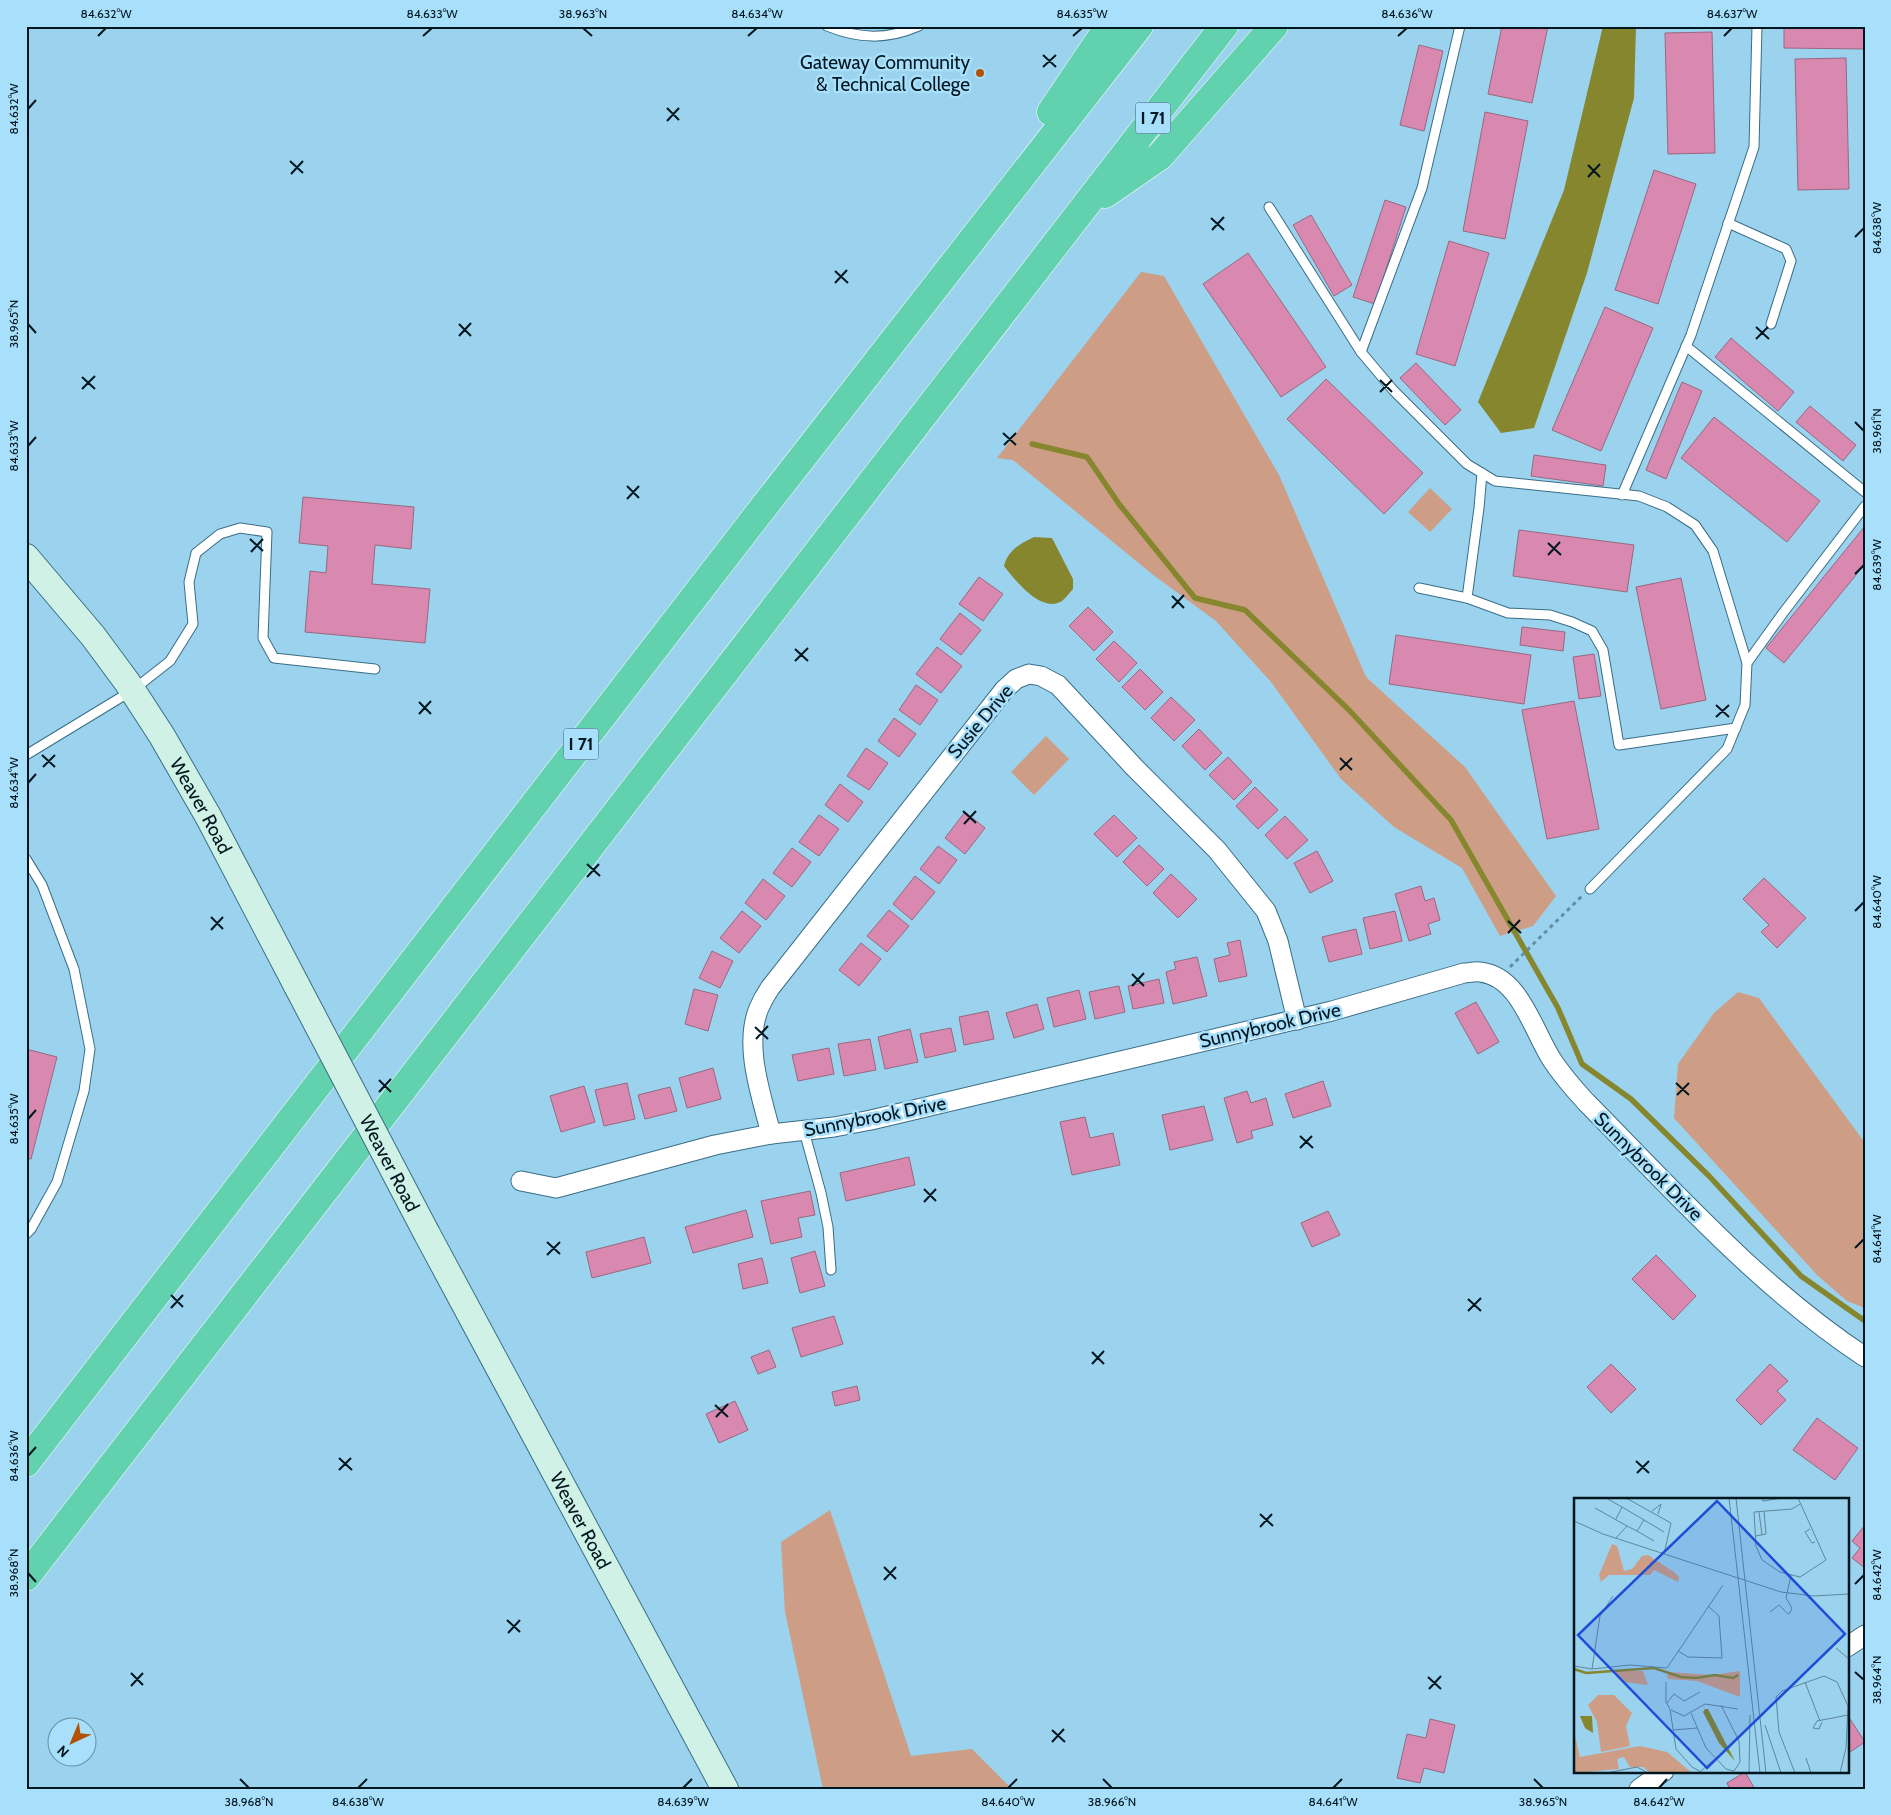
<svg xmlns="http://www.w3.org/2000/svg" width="1891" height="1815" font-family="Cabin,sans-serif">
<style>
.green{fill:#cd9e85}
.water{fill:#86862f}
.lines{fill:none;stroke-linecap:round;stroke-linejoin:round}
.stream{stroke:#86862f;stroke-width:5.5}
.building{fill:#d989b0;stroke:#98687f}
.lane-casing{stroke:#396e86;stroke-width:11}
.street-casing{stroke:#396e86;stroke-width:21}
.secondary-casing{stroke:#396e86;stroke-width:28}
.highway-casing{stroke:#fff;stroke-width:29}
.path{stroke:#648ea3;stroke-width:3;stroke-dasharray:4 4;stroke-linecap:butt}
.lane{stroke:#fff;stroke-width:9}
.street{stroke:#fff;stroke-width:19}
.secondary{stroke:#d0f1e6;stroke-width:26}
.highway{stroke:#62d1ad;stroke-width:28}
.secondary-bridge-casing{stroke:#396e86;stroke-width:28;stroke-linecap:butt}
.secondary-bridge{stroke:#d0f1e6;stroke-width:26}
.ticks{fill:none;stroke:#02161f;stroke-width:2}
.poi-dot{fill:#b25207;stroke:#a8dffa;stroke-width:2}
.labels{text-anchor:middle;stroke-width:5;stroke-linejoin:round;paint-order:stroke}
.shield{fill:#a8dffa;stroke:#345261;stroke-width:1}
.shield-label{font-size:18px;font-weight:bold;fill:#02161f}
.poi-label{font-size:19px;fill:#02161f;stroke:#a8dffa;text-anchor:end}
.street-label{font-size:19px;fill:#02161f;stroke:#a8dffa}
.inset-river{fill:none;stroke:#86862f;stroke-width:2.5}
.inset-road{fill:none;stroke:#5e879b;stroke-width:1}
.view{fill:#1d4ed8;fill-opacity:0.15;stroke:#1d4ed8;stroke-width:2.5}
.inset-edge{fill:none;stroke:#02161f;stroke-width:2.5}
.neatline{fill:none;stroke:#02161f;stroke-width:2}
.ticks-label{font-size:12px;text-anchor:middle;fill:#02161f}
</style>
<rect width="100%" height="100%" fill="#9bd2ed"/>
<g class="green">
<polygon points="1141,272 1164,276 1279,475 1366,677 1465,767 1556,896 1533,926 1500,936 1462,868 1394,827 1341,779 1271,682 1216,621 1152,574 1013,460 997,458"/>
<polygon points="1430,488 1452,509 1430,532 1408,512"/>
<polygon points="1046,736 1069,759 1034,795 1011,772"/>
<polygon points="1738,992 1759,998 1865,1143 1865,1308 1847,1301 1817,1275 1674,1118 1678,1064 1714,1013"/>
<polygon points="830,1510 911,1756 972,1749 1012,1789 823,1789 785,1612 781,1542"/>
</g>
<g class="water">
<polygon points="1603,26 1636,26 1634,98 1587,273 1534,428 1501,433 1478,402 1564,190"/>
<path d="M1034,537L1052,538L1073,579V589C1070,592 1066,598 1062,601C1041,614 1015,580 1004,566C1008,550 1020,544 1034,537Z"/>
</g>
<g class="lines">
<polyline class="stream" points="1032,444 1087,457 1119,504 1195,598 1245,610 1349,710 1451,820 1558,1008 1582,1064 1631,1099 1710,1177 1801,1276 1865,1321"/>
</g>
<g class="building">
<polygon points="1502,26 1548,26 1532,103 1488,94"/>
<polygon points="1784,26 1865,26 1865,49 1784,48"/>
<polygon points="1712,32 1715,153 1668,154 1665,33"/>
<polygon points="1419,45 1443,51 1424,131 1400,125"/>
<polygon points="1846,58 1849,189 1798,190 1795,59"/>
<polygon points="1485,112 1528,121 1505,239 1463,231"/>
<polygon points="1654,170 1696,184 1658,304 1615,290"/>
<polygon points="1385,200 1406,207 1375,304 1353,297"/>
<polygon points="1311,215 1352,285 1334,296 1293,225"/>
<polygon points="1449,241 1489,253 1455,366 1416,354"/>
<polygon points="1248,253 1326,367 1281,397 1203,284"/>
<polygon points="1605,307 1653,328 1601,451 1552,430"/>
<polygon points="1731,338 1794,392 1778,411 1715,357"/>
<polygon points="1416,363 1461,410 1445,425 1400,378"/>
<polygon points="1326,379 1423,473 1384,514 1287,419"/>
<polygon points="1682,382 1702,391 1666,479 1646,470"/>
<polygon points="1810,406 1856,445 1843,461 1796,422"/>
<polygon points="1714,417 1820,501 1787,542 1681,458"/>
<polygon points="1534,455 1606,465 1603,486 1531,476"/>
<polygon points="303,497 414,507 411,549 375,545 372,584 430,589 425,643 305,632 310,571 326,573 328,546 299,543"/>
<polygon points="1865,526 1865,564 1784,663 1766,648"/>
<polygon points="1519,530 1634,545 1627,592 1513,576"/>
<polygon points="979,577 1003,594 983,621 959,604"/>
<polygon points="1681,578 1706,700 1661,709 1636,587"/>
<polygon points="1088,607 1113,632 1094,651 1069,626"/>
<polygon points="960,613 981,630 961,655 940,639"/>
<polygon points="1522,627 1565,632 1563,651 1520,645"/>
<polygon points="1396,635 1531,655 1524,704 1389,684"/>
<polygon points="1114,641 1137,663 1119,682 1096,659"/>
<polygon points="937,647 962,666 941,693 916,674"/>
<polygon points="1594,654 1601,696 1579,699 1573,657"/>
<polygon points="1140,669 1163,692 1145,710 1122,687"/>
<polygon points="916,685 938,700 920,725 899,710"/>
<polygon points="1171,697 1195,720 1174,741 1151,718"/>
<polygon points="1574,701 1599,829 1547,839 1522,710"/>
<polygon points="894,718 916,734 899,757 878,741"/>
<polygon points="1199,729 1222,753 1205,770 1182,746"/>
<polygon points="866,748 888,763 869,790 847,776"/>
<polygon points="1228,757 1252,782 1234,800 1209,775"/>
<polygon points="840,784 863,802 848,822 825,805"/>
<polygon points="1255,787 1278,810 1258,829 1236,806"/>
<polygon points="965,812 985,828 965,854 945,838"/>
<polygon points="819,815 839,829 819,856 799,842"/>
<polygon points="1114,815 1137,838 1117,857 1094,834"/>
<polygon points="1285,816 1308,840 1287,859 1265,835"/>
<polygon points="1139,845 1164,869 1147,886 1123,862"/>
<polygon points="938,846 957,860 939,884 920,869"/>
<polygon points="792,848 811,862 792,887 773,873"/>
<polygon points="1317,851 1333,881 1310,893 1294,863"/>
<polygon points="1171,874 1197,899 1178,918 1153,893"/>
<polygon points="915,876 935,892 912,920 893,904"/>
<polygon points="1764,878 1806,918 1777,948 1761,932 1769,925 1743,899"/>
<polygon points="763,879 785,896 766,920 745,903"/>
<polygon points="1421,886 1425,901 1434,898 1440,920 1428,924 1431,934 1409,941 1395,894"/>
<polygon points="889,910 909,926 887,952 867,936"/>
<polygon points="742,911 761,926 739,953 720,938"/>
<polygon points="1395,911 1402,941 1370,949 1363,918"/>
<polygon points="1356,929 1362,954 1329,962 1322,937"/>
<polygon points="1240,940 1247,976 1219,982 1214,959 1230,955 1227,943"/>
<polygon points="861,943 881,959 859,986 839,970"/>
<polygon points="712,951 733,961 720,988 699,978"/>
<polygon points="1197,957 1207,996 1173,1004 1166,972 1176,969 1174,962"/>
<polygon points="1159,979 1164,1003 1133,1009 1128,986"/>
<polygon points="1119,986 1125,1012 1095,1019 1089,992"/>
<polygon points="694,989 718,995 708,1031 685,1024"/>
<polygon points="1079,990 1086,1019 1054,1027 1047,998"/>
<polygon points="1476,1002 1499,1042 1478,1054 1455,1013"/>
<polygon points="1037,1004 1044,1029 1014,1038 1006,1013"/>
<polygon points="988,1011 994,1039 964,1045 959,1017"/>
<polygon points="951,1028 956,1051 925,1058 920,1034"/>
<polygon points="910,1029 918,1062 885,1069 878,1037"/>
<polygon points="870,1039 876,1070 844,1076 838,1044"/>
<polygon points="829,1048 834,1074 798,1081 792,1055"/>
<polygon points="26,1049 57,1057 31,1159 26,1158"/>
<polygon points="713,1068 721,1099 687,1108 679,1078"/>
<polygon points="1323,1081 1331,1106 1293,1118 1285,1094"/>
<polygon points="627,1083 635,1119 604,1126 595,1090"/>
<polygon points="584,1086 595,1122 561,1132 550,1096"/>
<polygon points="670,1087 677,1111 645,1119 638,1095"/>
<polygon points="1247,1091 1251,1103 1266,1098 1273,1125 1251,1131 1253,1138 1237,1143 1224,1098"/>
<polygon points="1204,1106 1213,1140 1170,1150 1162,1115"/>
<polygon points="1085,1117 1090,1138 1113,1133 1120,1165 1072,1175 1060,1122"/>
<polygon points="909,1157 915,1185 846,1201 840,1173"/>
<polygon points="810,1191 815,1215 798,1218 802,1237 771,1244 761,1201"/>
<polygon points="746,1210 753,1237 693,1253 685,1227"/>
<polygon points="1328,1211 1340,1235 1312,1247 1301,1223"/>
<polygon points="644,1237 651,1263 592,1278 586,1252"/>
<polygon points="815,1251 825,1286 800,1293 791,1258"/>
<polygon points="1656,1255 1696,1296 1673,1320 1632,1279"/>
<polygon points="762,1258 768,1283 743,1289 738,1264"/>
<polygon points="834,1316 843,1344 801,1357 792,1328"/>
<polygon points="769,1350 776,1367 758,1374 751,1357"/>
<polygon points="1611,1364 1636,1389 1611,1413 1587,1387"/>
<polygon points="1770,1364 1788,1381 1777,1391 1786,1400 1761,1425 1736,1400"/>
<polygon points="857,1386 860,1400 835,1406 832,1392"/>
<polygon points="735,1401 748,1430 719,1443 706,1414"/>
<polygon points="1817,1418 1858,1448 1835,1480 1793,1450"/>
<polygon points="1865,1525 1865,1568 1852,1558 1860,1548 1852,1541"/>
<polygon points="1430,1719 1455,1725 1444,1773 1424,1768 1420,1783 1397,1778 1407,1734 1426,1738"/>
<polygon points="1850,1719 1865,1742 1847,1754 1847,1721"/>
<polygon points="1745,1772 1755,1789 1730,1789 1727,1783"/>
</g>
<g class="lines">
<g class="lane-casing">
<g id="lane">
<path d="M827,26C859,39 887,40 919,26"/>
<polyline points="1269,207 1361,352 1393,390 1467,464 1495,481 1639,496 1667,507 1695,525 1713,551 1747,663"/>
<polyline points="1728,223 1786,249 1791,261 1771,324"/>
<polyline points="1686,346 1865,492"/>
<polyline points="1361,352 1422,188 1460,26"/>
<polyline points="1622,495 1691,335 1754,147 1757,26"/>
<polyline points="1419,588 1467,598 1508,613 1550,615 1572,622 1592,631 1603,650 1619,745 1736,728"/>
<polyline points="1467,598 1479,508 1482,473"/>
<polyline points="26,755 133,690 170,661 193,624 189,582 196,553 220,534 240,528 267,532 263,638 274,658 375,669"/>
<polyline points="26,859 42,885 74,969 90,1049 84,1091 57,1182 31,1229 26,1234"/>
<polyline points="1590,889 1727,749 1745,705 1747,663 1783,613 1865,506"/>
<polyline points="804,1131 821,1193 828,1227 831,1270"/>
</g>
</g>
<g class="street-casing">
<g id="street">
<path d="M771,1134C762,1097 743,1046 759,1008C762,1001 766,994 770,988L1004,690L1016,679L1029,674L1041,676L1058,685L1134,767L1217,850L1266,911L1278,941L1297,1020"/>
<path d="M521,1181L556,1188L715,1145L771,1134L834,1127L871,1120L1332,1011L1464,973C1469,973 1475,971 1480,972C1520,976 1533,1031 1552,1060C1562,1075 1574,1089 1586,1102C1674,1191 1759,1287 1865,1357"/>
<polyline points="1847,1647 1865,1635"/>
<polyline points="1639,1789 1664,1771"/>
</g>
</g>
<g class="secondary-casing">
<g id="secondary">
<path id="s1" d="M26,557L93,636L127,682L162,736L208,816L297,986"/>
<path id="s2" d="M427,1234L725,1789"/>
</g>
</g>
<g class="highway-casing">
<g id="highway">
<polyline points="1051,112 1109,26"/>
<polyline points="1105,194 1160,156 1274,26"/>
<polyline points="26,1463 752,522 1139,26"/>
<polyline points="26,1577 1224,26"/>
</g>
</g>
<polyline class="path" points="1510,967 1582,896"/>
<use href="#lane" class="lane"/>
<use href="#street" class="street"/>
<use href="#secondary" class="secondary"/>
<use href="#highway" class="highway"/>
<g class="secondary-bridge-casing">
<g id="secondary-bridge">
<path id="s3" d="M297,986L427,1234"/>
</g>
</g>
<use href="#secondary-bridge" class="secondary-bridge"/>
</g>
<path class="ticks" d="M583,28L592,36M98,36L106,28M423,36L432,28M748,36L757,28M1073,36L1082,28M1398,36L1407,28M1724,36L1732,28M1043,55L1056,67M1043,67L1056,55M667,108L679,120M28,109L36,100M667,121L679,108M290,161L303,173M1588,165L1600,177M291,174L303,161M1588,177L1600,164M1211,218L1224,230M1212,230L1224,217M1855,237L1864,228M835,271L848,283M835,283L847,270M28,324L36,333M459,324L471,336M1756,327L1769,339M459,336L471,323M1756,339L1768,327M82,377L95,389M1380,380L1392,392M82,389L95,376M1380,392L1392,380M1855,422L1864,431M1003,433L1016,445M1004,445L1016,433M28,446L36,437M627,486L639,498M627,499L639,486M250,539L263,551M1548,543L1561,555M251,552L263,539M1548,555L1560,542M1855,574L1864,565M1172,596L1184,608M1172,608L1184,595M795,649L808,661M795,661L808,648M419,702L431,714M1716,705L1729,717M419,714L431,701M1716,717L1729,705M42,755L55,767M1340,758L1352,770M43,767L55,755M1340,770L1352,758M28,783L36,774M963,811L976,823M964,824L976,811M587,864L600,876M587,877L599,864M1855,911L1864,902M211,917L223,929M1508,921L1521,933M211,930L223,917M1508,933L1520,920M1132,974L1144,986M1132,986L1144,973M755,1027L768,1039M756,1039L768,1026M379,1080L391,1092M1676,1083L1689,1095M379,1092L391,1079M1677,1095L1689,1083M28,1119L36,1110M1300,1136L1313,1148M1300,1148L1312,1136M924,1189L936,1201M924,1202L936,1189M547,1242L560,1254M1855,1248L1864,1239M547,1255L560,1242M171,1295L183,1307M1468,1299L1481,1311M171,1308L183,1295M1468,1311L1481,1298M1092,1352L1104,1364M1092,1364L1104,1351M715,1405L728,1417M716,1417L728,1404M28,1456L36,1447M339,1458L352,1470M1636,1461L1649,1473M339,1470L351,1458M1637,1473L1649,1461M1260,1514L1273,1526M1260,1527L1272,1514M884,1567L896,1579M28,1573L36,1582M884,1580L896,1567M1855,1584L1864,1575M507,1620L520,1632M508,1633L520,1620M1855,1672L1864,1680M131,1673L143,1685M1428,1677L1441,1689M131,1686L143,1673M1429,1689L1441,1676M1052,1730L1065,1742M1052,1742L1064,1729M240,1779L249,1788M1103,1779L1112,1788M1534,1779L1543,1788M358,1788L367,1779M683,1788L692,1779M1008,1788L1017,1779M1333,1788L1342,1779M1659,1788L1667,1779"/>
<circle class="poi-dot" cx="980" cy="73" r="5"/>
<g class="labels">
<g class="shield">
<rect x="1135.5" y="102.5" width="35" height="31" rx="4"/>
<rect x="563.5" y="728.5" width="35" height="31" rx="4"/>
</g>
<g class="shield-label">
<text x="1153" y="124">I 71</text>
<text x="581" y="750">I 71</text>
</g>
<g class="poi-label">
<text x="970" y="69">Gateway Community<tspan x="970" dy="22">&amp; Technical College</tspan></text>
</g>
<g class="street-label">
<text transform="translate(980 721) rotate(-50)" y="7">Susie Drive</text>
<text dy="7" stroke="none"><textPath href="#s1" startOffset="305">Weaver Road</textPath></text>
<text transform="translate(1270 1025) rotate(-13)" y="7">Sunnybrook Drive</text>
<text transform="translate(875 1116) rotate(-11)" y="7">Sunnybrook Drive</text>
<text dy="7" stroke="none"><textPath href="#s3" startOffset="200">Weaver Road</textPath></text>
<text transform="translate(1649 1166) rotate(45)" y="7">Sunnybrook Drive</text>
<text dy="7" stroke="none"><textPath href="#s2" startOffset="325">Weaver Road</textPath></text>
</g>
</g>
<g transform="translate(1574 1498)">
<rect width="275" height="275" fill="#9bd2ed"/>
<path d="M38,46L43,48L50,73L58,71L68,58L74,57L100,74L105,79L104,84L80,72L76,77H35L27,84L25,77ZM41,173H69L74,187L50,184ZM166,173V199L123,183L94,181L93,177L95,174L138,177ZM24,197H40L58,215L52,228L56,248L27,254L23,224L14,207ZM0,234L6,259L66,248L93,254L118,275H75L70,269H56L50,259L43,261L45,271L0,275Z" fill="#cd9e85"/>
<path d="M131,211H134L161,263L145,245L129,214ZM6,218H18L19,235L11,230Z" fill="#86862f"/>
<path class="inset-river" d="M0,171L12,175L80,170L107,179L122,180L141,177L159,180L164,177"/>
<path class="inset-road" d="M32,0L48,9L42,21M52,0L97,25L90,56M155,0L186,275M162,0L192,275M188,0L189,3L208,0M224,0L252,62L226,79L206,74L188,62L182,48L180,14L218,11L226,6M48,9L70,22L63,33L53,28M21,10L53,28L42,40M78,13L87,6L84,16M185,14L188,37M70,22L90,34M0,23L29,36L207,94L240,98L275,96M236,31L231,34L238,45L241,44M63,33L80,43M182,38L192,36L190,13M196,114L205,107L214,116L216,115L218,110L212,100L217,77M262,150L275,161M104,153L114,159L148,160L145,118L134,108M0,168L18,171L56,167L93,170L149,87M18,171L26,118L39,98M92,184V204L96,211L102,251L118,269L129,275M231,184L246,223M93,205L100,196L110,203L126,194M97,212L110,218L131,206L164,211M117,215L132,250L152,271L160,273L166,264L165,243L147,207M248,224L245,231L239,230L243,223L274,217M191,227L207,275M99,232L123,230M232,260L237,275M127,273L142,260M32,275L63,269L74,275M175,275L176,217M221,275L205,234L202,199L208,193L250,178L263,184L274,208L272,250L266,275"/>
<path class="view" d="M143,3L271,136L133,270L4,137Z"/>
<rect width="275" height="275" class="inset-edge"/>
</g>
<rect width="1891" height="1815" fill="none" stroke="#a8dffa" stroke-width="55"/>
<g transform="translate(72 1742) rotate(224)"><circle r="24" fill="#a8dffa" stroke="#668fa2"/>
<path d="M0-4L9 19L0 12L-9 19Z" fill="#b25207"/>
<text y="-8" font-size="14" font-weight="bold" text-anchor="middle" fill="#02161f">N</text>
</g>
<rect x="28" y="28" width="1836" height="1760" class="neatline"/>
<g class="ticks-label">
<text x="106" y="18">84.632°W</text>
<text x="432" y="18">84.633°W</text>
<text x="583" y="18">38.963°N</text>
<text x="757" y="18">84.634°W</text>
<text x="1082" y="18">84.635°W</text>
<text x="1407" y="18">84.636°W</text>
<text x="1732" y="18">84.637°W</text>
<text transform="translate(14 109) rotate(-90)" y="4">84.632°W</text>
<text transform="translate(1877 228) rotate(-90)" y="4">84.638°W</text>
<text transform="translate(14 324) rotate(-90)" y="4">38.965°N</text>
<text transform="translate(1877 431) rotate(-90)" y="4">38.961°N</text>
<text transform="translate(14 446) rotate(-90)" y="4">84.633°W</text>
<text transform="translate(1877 565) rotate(-90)" y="4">84.639°W</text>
<text transform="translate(14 783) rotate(-90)" y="4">84.634°W</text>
<text transform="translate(1877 902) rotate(-90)" y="4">84.640°W</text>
<text transform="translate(14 1119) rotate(-90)" y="4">84.635°W</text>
<text transform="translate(1877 1239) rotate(-90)" y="4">84.641°W</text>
<text transform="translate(14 1456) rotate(-90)" y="4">84.636°W</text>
<text transform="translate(14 1573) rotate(-90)" y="4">38.968°N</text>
<text transform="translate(1877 1575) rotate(-90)" y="4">84.642°W</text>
<text transform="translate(1877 1680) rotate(-90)" y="4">38.964°N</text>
<text x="249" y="1806">38.968°N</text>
<text x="358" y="1806">84.638°W</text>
<text x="683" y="1806">84.639°W</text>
<text x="1008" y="1806">84.640°W</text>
<text x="1112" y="1806">38.966°N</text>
<text x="1333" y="1806">84.641°W</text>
<text x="1543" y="1806">38.965°N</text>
<text x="1659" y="1806">84.642°W</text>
</g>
</svg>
